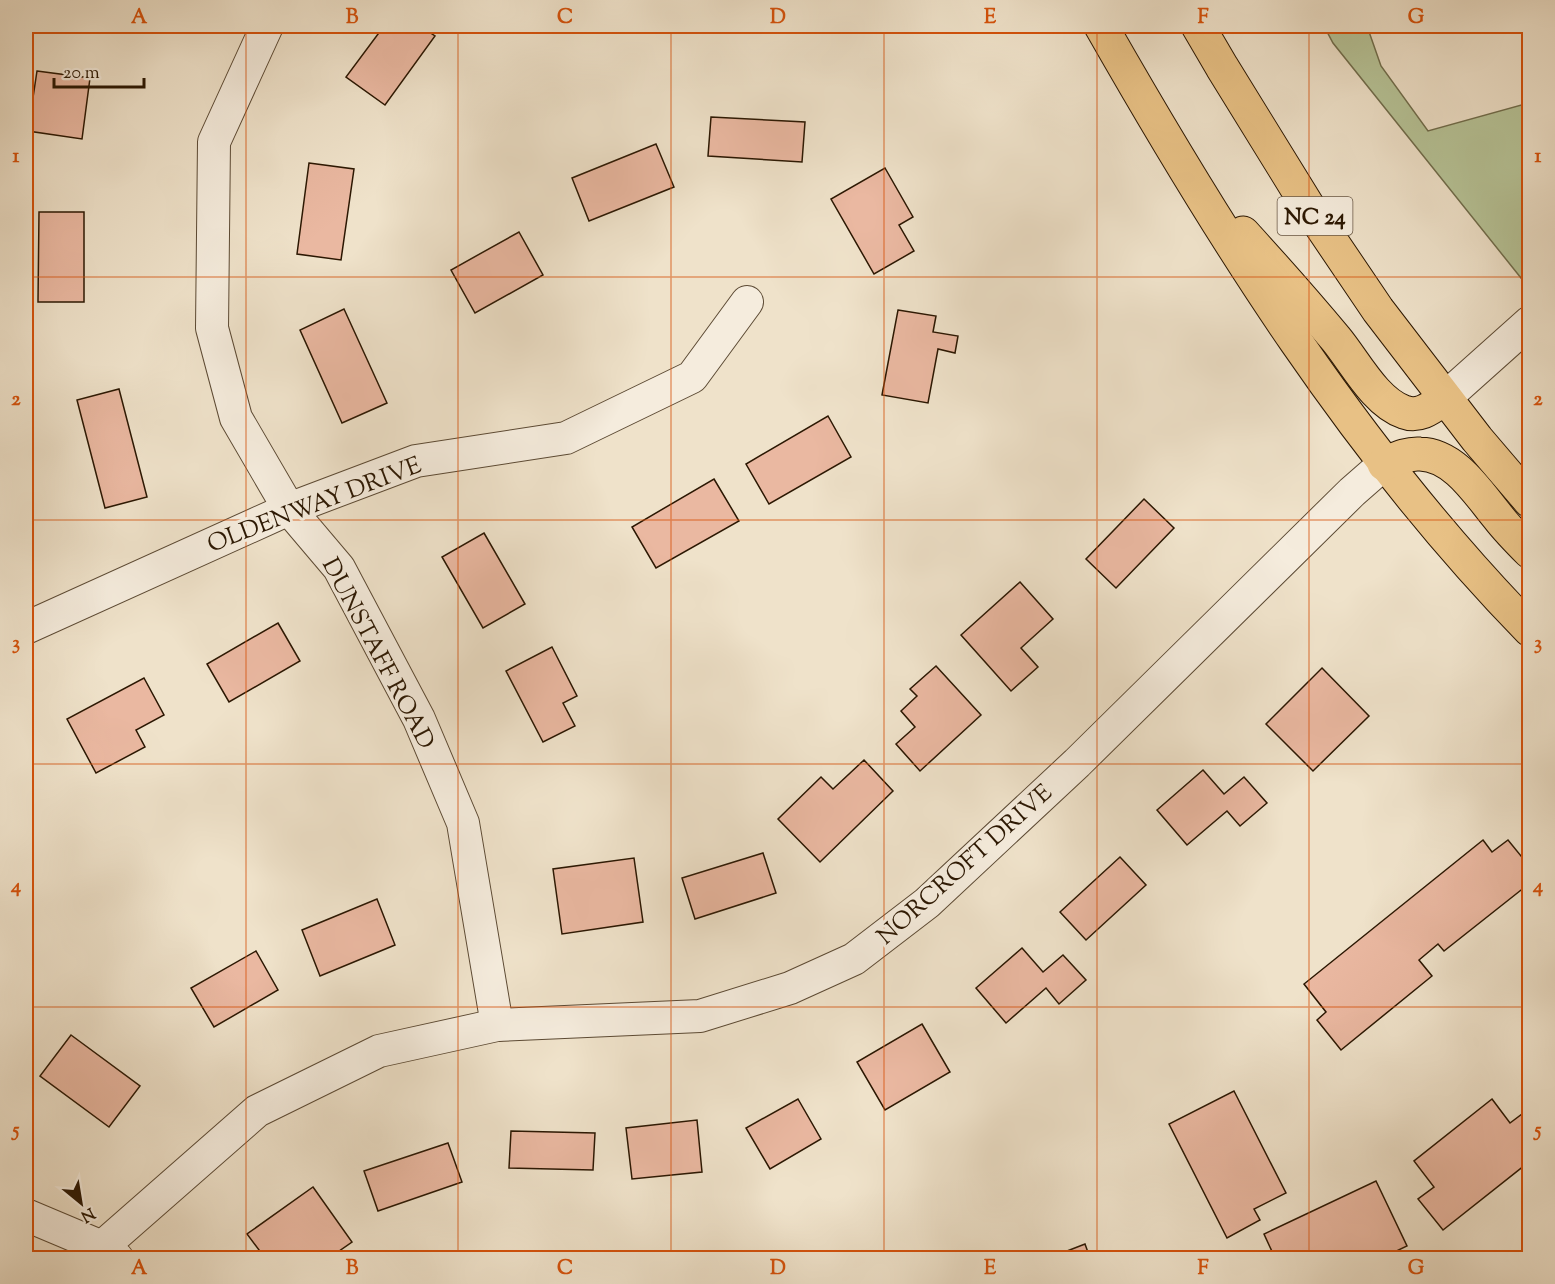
<svg xmlns="http://www.w3.org/2000/svg" width="1555" height="1284" font-family="'Sorts Mill Goudy',serif">
<style>
.green{fill:#b7c498;stroke:#716e4d;stroke-width:1.5}
.building{fill:#eab8a1;stroke:#2b1702;stroke-width:1.5}
.lines{fill:none;stroke-linecap:round;stroke-linejoin:round}
.minor-casing{stroke:#5c4a34;stroke-width:34}
.primary-casing{stroke:#2b1702;stroke-width:35}
.minor{stroke:#f5ecdd;stroke-width:32}
.primary{stroke:#e8c185;stroke-width:33}
.grid{fill:none;stroke:#d5520b;stroke-width:1.5;stroke-opacity:0.55}
.labels{text-anchor:middle;stroke-width:6;stroke-linejoin:round;paint-order:stroke}
.shield{fill:#f5ecdd;stroke:#685744;stroke-width:1.5}
.shield-label{font-size:22px;font-weight:bold;fill:#2b1702}
.street-label{font-size:24px;fill:#2b1702;stroke:#f5ecdd}
.neatline{fill:none;stroke:#d5520b;stroke-width:2}
.grid-label{font-size:20px;text-anchor:middle;font-weight:bold;fill:#d5520b}
</style>
<rect width="100%" height="100%" fill="#efe2ca"/>
<filter id="stains"><feTurbulence type="fractalNoise" baseFrequency=".00333" numOctaves="4"/><feColorMatrix values="0 0 0 0 .2 0 0 0 0 .09 0 0 0 0 .02 0 0 0 .5 -.17"/></filter>
<radialGradient id="worn" r=".72"><stop offset=".6" stop-color="#630" stop-opacity="0"/><stop offset="1" stop-color="#630" stop-opacity=".3"/></radialGradient>
<polygon class="green" points="1324,26 1367,26 1381,66 1428,131 1529,103 1529,288 1333,43"/>
<g class="building">
<polygon points="384,26 420,26 435,36 385,105 346,77"/>
<polygon points="37,71 90,78 82,139 28,131"/>
<polygon points="711,117 805,122 802,162 708,156"/>
<polygon points="656,144 674,187 589,221 572,178"/>
<polygon points="309,163 354,169 341,260 297,254"/>
<polygon points="885,168 913,217 899,225 914,251 874,274 831,199"/>
<polygon points="39,212 84,212 84,302 38,302"/>
<polygon points="519,232 543,275 475,313 451,270"/>
<polygon points="344,309 387,403 342,423 300,330"/>
<polygon points="898,310 936,316 933,332 958,336 955,353 938,349 928,403 882,395"/>
<polygon points="119,389 147,497 105,508 77,400"/>
<polygon points="828,416 851,457 769,504 746,464"/>
<polygon points="714,479 739,521 656,568 632,527"/>
<polygon points="1144,499 1174,528 1116,588 1086,559"/>
<polygon points="484,533 525,604 483,628 442,557"/>
<polygon points="1020,582 1053,619 1021,648 1038,667 1011,691 961,635"/>
<polygon points="278,623 300,661 229,702 207,664"/>
<polygon points="552,647 577,696 563,703 575,726 543,742 506,671"/>
<polygon points="936,666 981,715 920,771 896,744 915,727 901,711 917,696 910,689"/>
<polygon points="1322,668 1369,716 1313,771 1266,724"/>
<polygon points="144,678 164,715 136,730 145,747 96,773 67,719"/>
<polygon points="864,760 893,791 820,862 778,819 821,777 833,789"/>
<polygon points="1203,770 1224,794 1244,777 1267,803 1240,826 1227,811 1187,845 1157,810"/>
<polygon points="1483,840 1492,852 1508,840 1530,867 1530,883 1444,951 1438,944 1419,960 1432,976 1341,1050 1317,1020 1326,1012 1304,984"/>
<polygon points="763,853 776,893 695,919 682,878"/>
<polygon points="1120,857 1146,885 1086,940 1060,912"/>
<polygon points="634,858 643,922 562,934 553,869"/>
<polygon points="377,899 395,945 320,976 302,930"/>
<polygon points="1022,948 1043,972 1063,955 1086,980 1059,1004 1046,988 1006,1023 976,988"/>
<polygon points="256,951 278,990 214,1027 191,988"/>
<polygon points="922,1024 950,1072 885,1110 857,1062"/>
<polygon points="71,1035 140,1086 109,1127 40,1076"/>
<polygon points="1234,1091 1286,1193 1254,1209 1260,1220 1227,1238 1169,1124"/>
<polygon points="798,1099 821,1139 770,1169 746,1128"/>
<polygon points="1492,1099 1510,1123 1522,1114 1530,1124 1530,1161 1443,1230 1418,1199 1434,1187 1414,1161"/>
<polygon points="697,1120 702,1172 632,1179 626,1128"/>
<polygon points="511,1131 595,1133 593,1170 509,1168"/>
<polygon points="448,1143 462,1182 378,1211 364,1171"/>
<polygon points="1376,1181 1407,1246 1382,1258 1275,1258 1264,1234"/>
<polygon points="313,1187 352,1242 329,1258 265,1258 247,1234"/>
<polygon points="1085,1244 1090,1258 1049,1258"/>
</g>
<g class="lines">
<g class="minor-casing">
<g id="minor">
<polyline points="267,26 214,142 212,328 236,418 289,509 339,568 419,719 463,823 497,1025"/>
<polyline points="1445,398 1530,322"/>
<polyline points="26,628 289,509 416,461 566,438 692,377 747,302"/>
<polyline points="26,1215 102,1247 117,1258"/>
<polyline points="102,1247 257,1111 379,1051 497,1025 700,1016 790,988 854,959 927,903 1077,763 1352,492 1384,464"/>
</g>
</g>
<g class="primary-casing">
<g id="primary">
<path d="M1101,26C1223,240 1356,452 1530,630"/>
<polyline points="1198,26 1222,67 1309,208 1378,310 1477,439 1530,501"/>
<path d="M1243,233C1275,268 1306,303 1336,339C1355,362 1375,402 1404,412C1420,418 1432,407 1445,398"/>
<path d="M1384,464C1396,459 1407,453 1420,454C1455,455 1478,493 1498,517C1508,530 1519,541 1530,552"/>
</g>
</g>
<use href="#minor" class="minor"/>
<use href="#primary" class="primary"/>
</g>
<path class="grid" d="M246,26V1258M458,26V1258M671,26V1258M884,26V1258M1097,26V1258M1309,26V1258M26,277H1530M26,520H1530M26,764H1530M26,1007H1530"/>
<g class="labels">
<rect class="shield" x="1277.5" y="197" width="75" height="38" rx="4.5"/>
<g class="shield-label">
<text x="1315" y="224">NC 24</text>
</g>
<g class="street-label">
<text transform="translate(314 504) rotate(-21)" y="8">OLDENWAY DRIVE</text>
<text transform="translate(379 653) rotate(62)" y="8">DUNSTAFF ROAD</text>
<text transform="translate(964 864) rotate(-42)" y="8">NORCROFT DRIVE</text>
</g>
</g>
<rect width="1555" height="1284" fill="none" stroke="#efe2ca" stroke-width="66"/>
<g transform="translate(81 1203) rotate(150)" stroke="#f5ecdd" stroke-width="4.5" paint-order="stroke">
<path d="M0-4.5L10 22L0 15L-10 22Z" fill="#2b1702"/>
<text y="-9" font-size="16" font-weight="bold" text-anchor="middle" fill="#2b1702">N</text>
</g>
<path d="M54 78v9h90v-9" fill="none" stroke="#2b1702" stroke-width="3"/>
<text x="63" y="78" font-size="18" fill="#2b1702" stroke="#f5ecdd" stroke-width="4.5" paint-order="stroke">20 m</text>
<rect x="33" y="33" width="1489" height="1218" class="neatline"/>
<g class="grid-label">
<text x="139" y="23">A</text>
<text x="352" y="23">B</text>
<text x="565" y="23">C</text>
<text x="778" y="23">D</text>
<text x="990" y="23">E</text>
<text x="1203" y="23">F</text>
<text x="1416" y="23">G</text>
<text x="16" y="162">1</text>
<text x="1538" y="162">1</text>
<text x="16" y="405">2</text>
<text x="1538" y="405">2</text>
<text x="16" y="649">3</text>
<text x="1538" y="649">3</text>
<text x="16" y="892">4</text>
<text x="1538" y="892">4</text>
<text x="16" y="1136">5</text>
<text x="1538" y="1136">5</text>
<text x="139" y="1274">A</text>
<text x="352" y="1274">B</text>
<text x="565" y="1274">C</text>
<text x="778" y="1274">D</text>
<text x="990" y="1274">E</text>
<text x="1203" y="1274">F</text>
<text x="1416" y="1274">G</text>
</g>
<rect width="100%" height="100%" filter="url(#stains)"/>
<rect width="100%" height="100%" fill="url(#worn)"/>
</svg>
